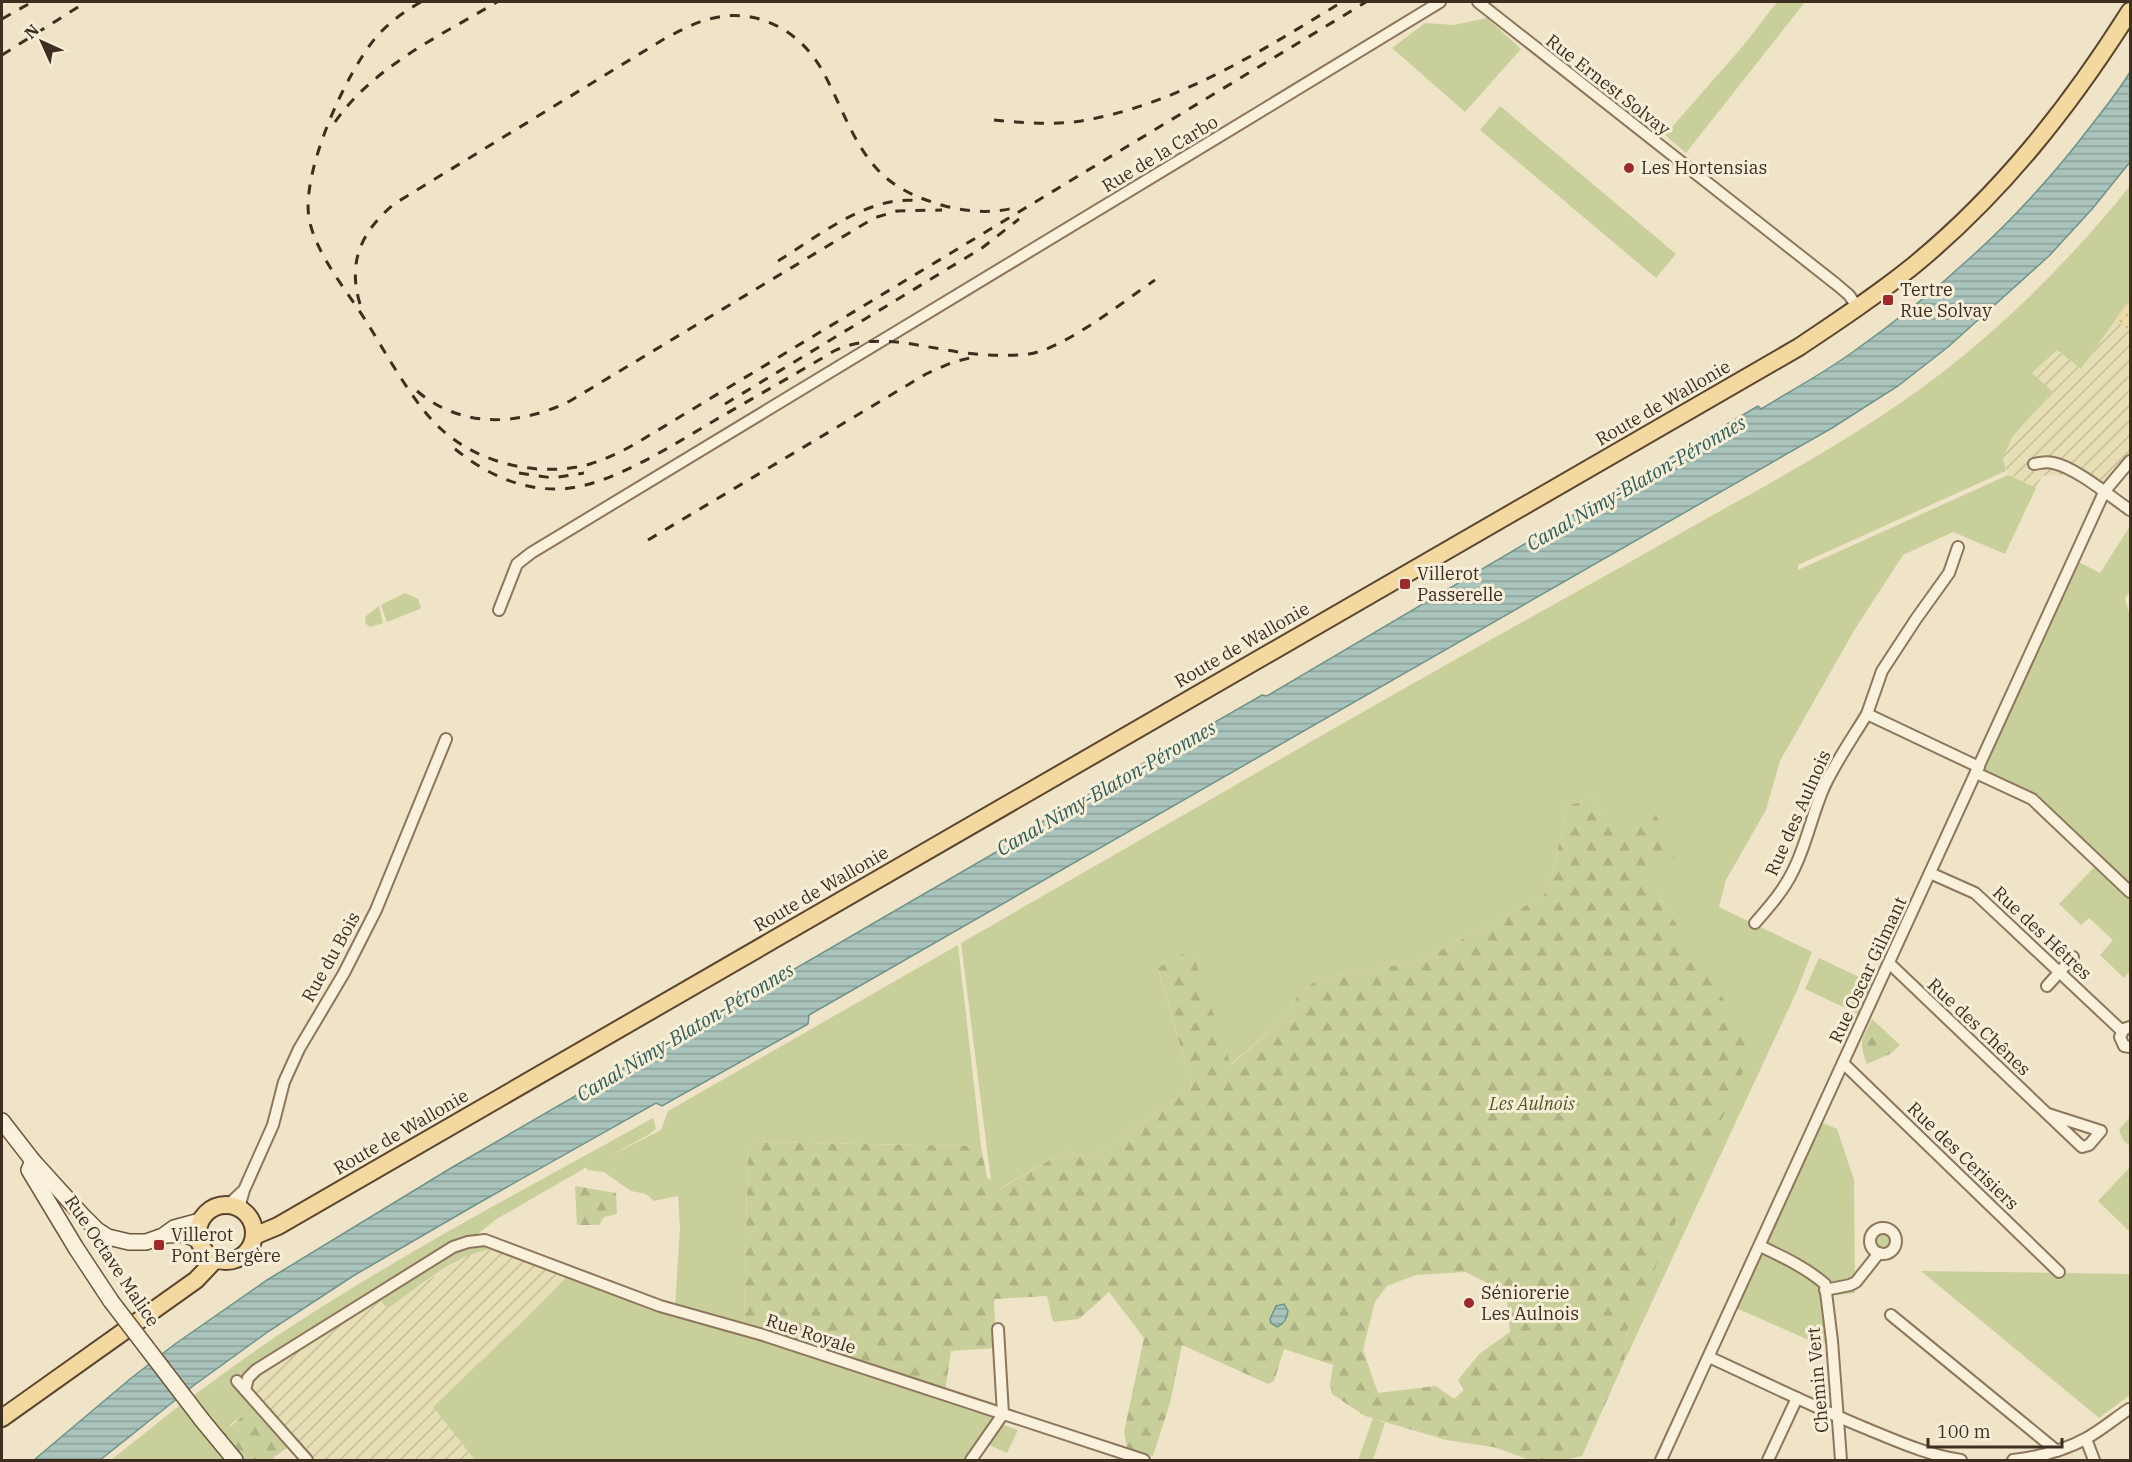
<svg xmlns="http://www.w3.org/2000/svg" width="2132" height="1462" font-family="'IBM Plex Serif',serif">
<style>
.farmland{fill:url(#farmland-furrows)}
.green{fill:#c9cf9b}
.forest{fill:url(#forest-firs);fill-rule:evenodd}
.sand{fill:url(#sand-dots)}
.water{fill:url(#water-rules);stroke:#6f938a;stroke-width:1.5}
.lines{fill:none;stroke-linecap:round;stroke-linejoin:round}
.street-casing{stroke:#8d765c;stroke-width:14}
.secondary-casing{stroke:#6f573f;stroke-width:18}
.primary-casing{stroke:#5b4430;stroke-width:20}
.street{stroke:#faf1dc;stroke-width:10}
.secondary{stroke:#faf1dc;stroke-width:15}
.primary{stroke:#f3d9a0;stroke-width:16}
.rail{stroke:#3d2e20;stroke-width:3;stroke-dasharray:10 10;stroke-linecap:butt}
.secondary-bridge-casing{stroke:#6f573f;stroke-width:18;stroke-linecap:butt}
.secondary-bridge{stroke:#faf1dc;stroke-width:15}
.poi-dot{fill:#9e2a2b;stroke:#f7eed8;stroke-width:2}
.labels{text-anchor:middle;stroke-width:6;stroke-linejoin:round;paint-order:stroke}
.street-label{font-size:18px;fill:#3d2e20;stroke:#f7eed8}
.poi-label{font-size:18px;fill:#3d2e20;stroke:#f7eed8;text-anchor:start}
.park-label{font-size:18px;font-style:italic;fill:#4d5a26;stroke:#f7eed8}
.water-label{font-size:20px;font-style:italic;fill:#2f5d5a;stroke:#f7eed8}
</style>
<defs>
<pattern id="farmland-furrows" width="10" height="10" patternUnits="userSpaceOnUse" patternTransform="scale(1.5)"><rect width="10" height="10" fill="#e6deb5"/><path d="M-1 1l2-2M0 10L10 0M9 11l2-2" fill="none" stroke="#c6bf9b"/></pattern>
<pattern id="forest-firs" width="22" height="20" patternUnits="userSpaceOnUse" patternTransform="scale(1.5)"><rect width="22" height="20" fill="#c9cf9b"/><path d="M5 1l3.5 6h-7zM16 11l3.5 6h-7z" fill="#aeb285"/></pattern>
<pattern id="sand-dots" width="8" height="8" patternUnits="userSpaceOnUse" patternTransform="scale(1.5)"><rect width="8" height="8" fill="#ecd9a5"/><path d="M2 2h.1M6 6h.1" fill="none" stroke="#cbbb8e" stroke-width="1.8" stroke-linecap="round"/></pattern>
<pattern id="water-rules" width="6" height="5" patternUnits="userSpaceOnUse" patternTransform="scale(1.5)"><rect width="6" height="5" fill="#a9c4bc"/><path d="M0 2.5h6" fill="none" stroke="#8ba098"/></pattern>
</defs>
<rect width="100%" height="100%" fill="#f0e4c8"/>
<g class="farmland">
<polygon points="2130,299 2130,454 2100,490 2072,474 2042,476 2036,488 2008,475 2003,458 2005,450 2012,437 2053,392 2032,373 2057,350 2081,369"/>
<polygon points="488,1245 572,1274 433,1407 475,1460 313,1460 251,1391 250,1385 255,1375 379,1297 387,1309 456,1261 474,1252 487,1250"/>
</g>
<g class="green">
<polygon points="1777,2 1805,2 1686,153 1665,135 1743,46"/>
<polygon points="1487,18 1521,49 1465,112 1392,48 1425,23 1454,25"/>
<polygon points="1500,106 1676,254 1656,278 1480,130"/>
<path d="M2130,186V299L2081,369L2057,350L2032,373L2053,392L2012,437L2003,458L2006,471L1798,565V570L2008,475L2036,488L2005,554L1953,532L1903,555L1855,629L1780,761L1766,810L1726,880L1719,907L1812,952L1796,993L1624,1362L1669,913C1646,869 1625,835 1592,798L1567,806L1550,886L1542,897L1420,961L1317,979L1297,997L1286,1017L1230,1065L1191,950L1158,969L1192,1087L1090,1159L1065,1151L999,1189L991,1181L961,943C1140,840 1319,736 1499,635C1573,594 1646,553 1720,511C1803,465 1889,417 1963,356C2025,305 2080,248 2130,186Z"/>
<polygon points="2130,526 2130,592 2125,598 2130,616 2130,971 2124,978 2100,955 2113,940 2089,918 2081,925 2059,904 2102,859 2032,792 1984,770 2079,562 2100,573"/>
<polygon points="405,593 418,599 421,607 420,609 387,622 381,605"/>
<polygon points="379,606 383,623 370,627 365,623 366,616"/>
<path d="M958,945L981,1146L748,1142L744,1326L675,1307L680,1227L678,1196L654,1201L646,1194L631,1191L604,1172L587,1170V1167L495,1220L468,1242L256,1370L245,1390L291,1445L257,1416L243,1415L231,1424L226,1439L193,1396C231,1368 269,1340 309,1315C420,1244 538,1182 653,1118L656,1129L648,1135L606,1158L661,1130L668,1111Z"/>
<polygon points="1819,958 1872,983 1858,1014 1805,989"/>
<polygon points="2130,1117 2130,1146 2123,1140 2119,1130"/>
<polygon points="1821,1122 1837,1129 1854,1180 1855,1293 1822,1297 1827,1342 1818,1344 1736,1308"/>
<polygon points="2130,1167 2130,1232 2098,1201"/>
<circle cx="1884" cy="1240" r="10"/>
<path d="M471,1245H488L487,1250C454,1255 415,1290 387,1309L379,1297L448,1255Z"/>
<polygon points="1921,1271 2130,1274 2130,1395 2099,1418"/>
<polygon points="572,1274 998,1415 967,1460 475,1460 433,1407"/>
<polygon points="180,1405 226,1460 111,1460"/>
<polygon points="1373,1418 1385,1423 1373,1460 1358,1460"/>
<polygon points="1004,1425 1018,1430 1007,1453 989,1445 1000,1428"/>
</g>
<g class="forest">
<path d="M1592,798L1618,827L1652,808L1678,856L1648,873L1669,913L1754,1047L1627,1331L1624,1362L1582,1456L1564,1460H1530L1493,1447L1446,1440L1365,1416L1332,1394L1330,1385L1333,1365L1284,1349L1274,1381L1268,1384L1182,1345L1170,1403L1153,1456L1127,1448L1124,1432L1144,1338L1109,1292L1079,1319L1053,1322L1047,1296L994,1299L996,1348L951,1351L945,1392L744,1326L748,1142L981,1146L987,1177L1000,1189L1065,1151L1090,1159L1192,1087L1158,968L1191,949L1231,1065L1286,1017L1297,997L1317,979L1420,961L1542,897L1550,886L1567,806ZM1465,1272L1506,1292L1510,1332L1479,1354L1458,1380L1464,1390L1454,1399L1436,1386L1378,1393L1363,1350L1375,1302L1387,1286L1416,1275Z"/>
<path d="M1872,1019L1900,1045L1890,1054L1867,1064C1858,1040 1862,1040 1872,1019Z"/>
<polygon points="575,1186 616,1193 617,1214 604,1217 599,1225 577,1225"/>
<polygon points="243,1415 257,1416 291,1445 273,1458 274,1460 244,1460 226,1439 225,1432"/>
</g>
<polygon class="sand" points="2130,299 2130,332 2116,320"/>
<g class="water">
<path d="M2130,72V162L2093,208L2049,256L1948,347L1898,386L1832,428L809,1015L808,1024L662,1106L656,1103L477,1204L353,1276L269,1331L193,1386L100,1460H34L130,1379L175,1344L267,1280L451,1168L998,851V847L1262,695L1267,696L1758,406L1761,409C1790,391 1822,374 1850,354C1941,290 2023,216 2090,127C2104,109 2118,92 2130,72Z"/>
<path d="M1284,1304L1288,1311C1287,1319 1284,1324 1277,1327L1271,1323L1270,1319L1276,1306Z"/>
</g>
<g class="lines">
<g class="street-casing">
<g id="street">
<polyline points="1478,2 1836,284 1849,295 1858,308"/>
<path d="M2034,464C2041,463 2047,461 2053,463C2075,467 2111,497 2130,510"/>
<path d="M499,610L517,564L531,553C834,368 1138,187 1440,2"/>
<polyline points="1867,714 1882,671 1916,619 1949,573 1958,547"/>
<polyline points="1976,773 2032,799 2130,892"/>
<polyline points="1930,873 1975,893 2122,1031"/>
<path d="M1755,923C1769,907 1784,890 1793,871C1807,844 1812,813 1825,785C1837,760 1853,737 1867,714L1979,767"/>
<polyline points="1889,963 2082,1147 2089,1145 2101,1131 2048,1114"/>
<polyline points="2047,986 2073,957"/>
<polyline points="2130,1027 2124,1029 2120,1037 2124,1046 2130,1047"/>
<polyline points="1843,1063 2059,1272"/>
<polyline points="228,1205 242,1192"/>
<polyline points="239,1208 244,1190 273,1125 284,1082 299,1049 344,973 376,910 446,739"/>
<circle cx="1883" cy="1241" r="13"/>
<path d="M1760,1246C1783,1257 1805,1267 1825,1284L1832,1341L1841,1460"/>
<polyline points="1825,1290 1850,1285 1856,1282 1879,1253"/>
<polyline points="1891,1315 2057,1451"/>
<path d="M1709,1357C1761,1381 1812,1406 1865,1428C1897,1441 1927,1455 1961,1460"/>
<polyline points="237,1381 307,1460"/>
<polyline points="245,1390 248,1378 256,1370 453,1247 468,1242 485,1240 660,1306 763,1335 1144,1460"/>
<polyline points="2086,1439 2094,1460"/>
<polyline points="971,1460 1003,1414 998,1329"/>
<polyline points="1661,1460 2101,499 2104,492 2130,461"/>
<polyline points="1768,1460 1797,1398"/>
<path d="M2013,1460C2038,1457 2063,1451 2085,1439C2100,1431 2114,1419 2129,1409"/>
</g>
</g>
<g class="secondary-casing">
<g id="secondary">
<polyline points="2,1121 33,1161 82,1215 97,1230 108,1237 129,1242 146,1242 163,1236 174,1228 200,1221"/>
<polyline points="33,1161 29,1170 76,1248 111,1301"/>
<polyline points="166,1235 184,1234 198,1240"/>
<polyline points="202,1420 235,1460"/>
</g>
</g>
<g class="primary-casing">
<g id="primary">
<circle cx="226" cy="1233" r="28"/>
<path d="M254,1236L278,1226L1799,347C1838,321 1877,295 1913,266C2002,193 2070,106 2130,11"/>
<polyline points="2,1418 196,1280 215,1260"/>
</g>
</g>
<use href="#street" class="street"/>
<use href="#secondary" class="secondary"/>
<use href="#primary" class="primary"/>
<g class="rail">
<path d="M421,2C405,11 391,21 378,35C347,70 301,171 309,218C315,253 347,291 366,321C386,353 414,405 441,429C479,464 540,478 590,464C606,459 621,452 635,444L1366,2"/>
<polyline points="2,19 32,2"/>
<polyline points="2,55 86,2"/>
<path d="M994,120C1023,123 1053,125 1081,121C1177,105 1261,51 1342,2"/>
<path d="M335,122C374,66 440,36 497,2"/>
<path d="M778,261C819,236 869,194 919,201"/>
<path d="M360,304C347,261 362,231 394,204L664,39C678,32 691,24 706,20C753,5 799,29 822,70C840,102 852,142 877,169C895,189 920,199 945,206C969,212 993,214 1017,207"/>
<path d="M417,391C462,429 519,426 570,401L874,218L897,211L942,210"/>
<polyline points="725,404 982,248 1019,219"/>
<path d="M455,449C485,473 519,490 559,489C607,488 671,446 712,422C753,398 794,375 834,351C872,333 908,344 947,350C973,355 1003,357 1029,354C1064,349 1124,301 1155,280"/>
<polyline points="519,473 553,478 584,473"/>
<polyline points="648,540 926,374 953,362 974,357"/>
</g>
<g class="secondary-bridge-casing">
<polyline id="secondary-bridge" points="111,1301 202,1420"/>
</g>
<use href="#secondary-bridge" class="secondary-bridge"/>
</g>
<g class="poi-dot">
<circle cx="1629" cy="168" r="6"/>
<rect x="1882" y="294" width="12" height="12" rx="3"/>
<rect x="1399" y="578" width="12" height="12" rx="3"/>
<rect x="153" y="1239" width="12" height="12" rx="3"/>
<circle cx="1469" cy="1303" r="6"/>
</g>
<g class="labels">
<g class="street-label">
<text transform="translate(1608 85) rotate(38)" y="6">Rue Ernest Solvay</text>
<text transform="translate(1160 154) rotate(-31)" y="6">Rue de la Carbo</text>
<text transform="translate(1663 403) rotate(-30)" y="6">Route de Wallonie</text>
<text transform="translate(1242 645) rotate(-30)" y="6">Route de Wallonie</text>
<text transform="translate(1798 813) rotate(-66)" y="6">Rue des Aulnois</text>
<text transform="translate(821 889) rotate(-30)" y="6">Route de Wallonie</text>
<text transform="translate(2042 933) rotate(43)" y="6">Rue des Hêtres</text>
<text transform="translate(331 957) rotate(-61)" y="6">Rue du Bois</text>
<text transform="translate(1868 970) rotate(-65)" y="6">Rue Oscar Gilmant</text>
<text transform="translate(1979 1027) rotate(43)" y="6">Rue des Chênes</text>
<text transform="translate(401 1132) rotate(-30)" y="6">Route de Wallonie</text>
<text transform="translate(1963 1156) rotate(44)" y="6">Rue des Cerisiers</text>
<text transform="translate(112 1261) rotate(56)" y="6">Rue Octave Malice</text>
<text transform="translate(811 1334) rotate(18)" y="6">Rue Royale</text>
<text transform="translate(1818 1380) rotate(-95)" y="6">Chemin Vert</text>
</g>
<g class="poi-label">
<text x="1641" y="174">Les Hortensias</text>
<text x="1900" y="296">Tertre<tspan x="1900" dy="21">Rue Solvay</tspan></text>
<text x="1417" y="580">Villerot<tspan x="1417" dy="21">Passerelle</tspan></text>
<text x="171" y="1241">Villerot<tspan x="171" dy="21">Pont Bergère</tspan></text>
<text x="1481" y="1299">Séniorerie<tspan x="1481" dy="21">Les Aulnois</tspan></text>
</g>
<g class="park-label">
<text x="1532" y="1110">Les Aulnois</text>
</g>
<g class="water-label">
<text transform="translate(1636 483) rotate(-30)" y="7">Canal Nimy-Blaton-Péronnes</text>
<text transform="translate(1106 788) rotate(-30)" y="7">Canal Nimy-Blaton-Péronnes</text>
<text transform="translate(685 1032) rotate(-31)" y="7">Canal Nimy-Blaton-Péronnes</text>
</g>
</g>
<rect width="2132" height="1462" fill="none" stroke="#3d2e20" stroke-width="6"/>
<g transform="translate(42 42) rotate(315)" stroke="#f7eed8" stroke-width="4.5" paint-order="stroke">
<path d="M0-4.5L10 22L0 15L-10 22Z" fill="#3d2e20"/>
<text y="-9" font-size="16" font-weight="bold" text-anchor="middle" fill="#3d2e20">N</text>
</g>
<path d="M1928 1438v9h134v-9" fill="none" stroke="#3d2e20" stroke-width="3"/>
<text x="1937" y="1438" font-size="18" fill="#3d2e20" stroke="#f7eed8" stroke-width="4.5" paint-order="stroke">100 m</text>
</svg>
